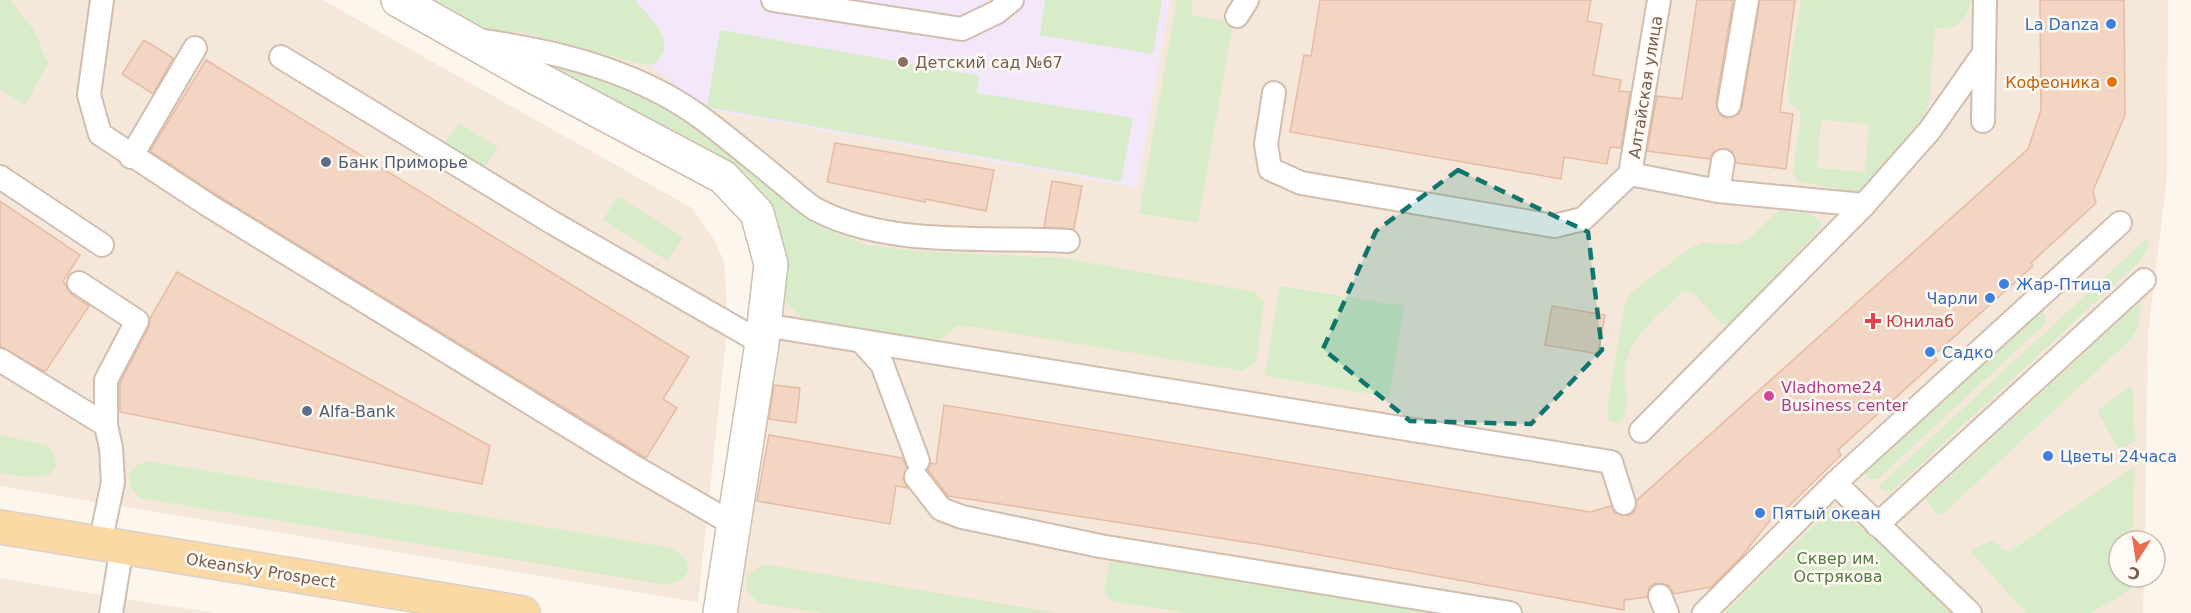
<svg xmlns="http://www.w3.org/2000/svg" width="2191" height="613" font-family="'DejaVu Sans',sans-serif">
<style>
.residential{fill:#f5e8da}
.education{fill:#f3e8fa}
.green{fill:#d8ecc9;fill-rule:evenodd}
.building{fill:#f3d5c3;stroke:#e6bba3;stroke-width:1.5}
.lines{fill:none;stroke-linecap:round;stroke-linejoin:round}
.lane-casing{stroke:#d1beb0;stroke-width:26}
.street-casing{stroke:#d1beb0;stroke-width:36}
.primary-casing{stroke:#dad1cd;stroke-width:36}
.lane{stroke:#fff;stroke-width:22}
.street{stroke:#fff;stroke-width:33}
.primary{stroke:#fbd9a5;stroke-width:33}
.marked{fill:#0f766e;fill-opacity:0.2;stroke:#0f766e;stroke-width:4.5;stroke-dasharray:12 8;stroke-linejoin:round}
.shop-dot{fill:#3f7fe0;stroke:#fffaf3;stroke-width:2}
.education-dot{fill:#8d6e63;stroke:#fffaf3;stroke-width:2}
.food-dot{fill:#e8710a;stroke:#fffaf3;stroke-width:2}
.service-dot{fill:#5c6f8a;stroke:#fffaf3;stroke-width:2}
.health-dot{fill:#e0444e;stroke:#fffaf3;stroke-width:2}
.hotel-dot{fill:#d1479c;stroke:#fffaf3;stroke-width:2}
.labels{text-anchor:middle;stroke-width:5;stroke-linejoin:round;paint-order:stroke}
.shop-label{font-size:16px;fill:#366cbe;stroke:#fffaf3;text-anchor:start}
.education-label{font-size:16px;fill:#785e54;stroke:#fffaf3;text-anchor:start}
.food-label{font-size:16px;fill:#c56008;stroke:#fffaf3;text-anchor:end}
.street-label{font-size:16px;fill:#7a5c4d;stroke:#fffaf3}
.service-label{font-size:16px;fill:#4e5e75;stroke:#fffaf3;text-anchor:start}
.health-label{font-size:16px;fill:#be3a42;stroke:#fffaf3;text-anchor:start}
.hotel-label{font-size:16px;fill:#b23c85;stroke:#fffaf3;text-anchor:start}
.park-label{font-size:16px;fill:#537a41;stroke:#fffaf3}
</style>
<rect width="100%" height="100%" fill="#fdf6ec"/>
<g class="residential">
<polygon points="0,0 323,0 692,208 713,238 724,261 728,321 698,602 0,486"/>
<polygon points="409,0 2168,0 2167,178 2148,334 2145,541 2119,541 2119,577 2144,577 2143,613 733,613 766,209"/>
<polygon points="0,578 52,587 215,613 0,613"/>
</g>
<polygon class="education" points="553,0 1170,0 1137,188 706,109 587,15"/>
<g class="green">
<polygon points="0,0 10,0 34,30 48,64 25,105 0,90"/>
<path d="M424,0H635C652,20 680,42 653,65L642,64L521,32L478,30Z"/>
<polygon points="1045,0 1162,0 1153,54 1040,35"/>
<polygon points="1177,0 1193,0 1191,15 1233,22 1198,223 1139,213"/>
<path d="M1801,0H1972C1964,23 1959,29 1935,28L1929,102L1924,116L1864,189L1855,192L1799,182L1793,173L1801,116L1798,109C1794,106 1790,105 1789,99C1785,77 1798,24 1801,0ZM1821,120L1869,124L1865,172L1817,168Z"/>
<polygon points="720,30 979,76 977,93 1133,118 1121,182 707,107"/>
<polygon points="547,60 639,88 696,129 812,223 867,245 918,251 1062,258 1255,292 1264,302 1256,362 1242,371 976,327 957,326 942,339 933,340 818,322 801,317 786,302 786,267 766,209 545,66"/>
<polygon points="459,123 498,147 484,169 445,144"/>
<polygon points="618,196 683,237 668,261 603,220"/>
<path d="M1779,210L1811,214L1822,222L1820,229L1730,324H1721L1693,292L1683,291C1662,313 1630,335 1625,367C1622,386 1632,404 1622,421L1616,423L1609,420L1607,407L1625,304L1630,293L1690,248L1703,243L1738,244L1748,239Z"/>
<polygon points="2146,239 2149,245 2142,259 1891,492 1882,490 1879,486"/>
<polygon points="1280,286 1404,306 1389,397 1265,376"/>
<polygon points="2141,301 2139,323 2132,338 1944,513 1937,515 1926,499"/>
<polygon points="2040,309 2046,318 2045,324 1878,479 1870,479 1863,471"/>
<polygon points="2132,385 2135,441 2119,450 2097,411"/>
<path d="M0,435L48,445C76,486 22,477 0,473Z"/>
<path d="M149,461L666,547C698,556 693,586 660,584L140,498C123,482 124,466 149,461Z"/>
<polygon points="2135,466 2132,541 2119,541 2119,577 2130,577 2130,590 2091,613 2026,613 1970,551 1991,541 1999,545 2002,550 2010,551"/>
<polygon points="1835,505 1964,613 1724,613"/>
<polygon points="1118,558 1448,613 1186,613 1110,601 1104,591 1109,564"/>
<polygon points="768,565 1058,613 821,613 759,603 749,594 746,585 747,577 757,567"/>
</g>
<g class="building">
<polygon points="1320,0 1591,0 1587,21 1602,24 1593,75 1621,80 1619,91 1630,92 1621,148 1610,147 1607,164 1564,157 1561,179 1290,132 1304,55 1311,56"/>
<polygon points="1697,0 1733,0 1716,103 1720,115 1727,118 1739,114 1742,107 1760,0 1795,0 1780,112 1793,114 1786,169 1736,163 1732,151 1725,148 1713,152 1710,159 1647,151 1657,96 1682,99"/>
<polygon points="2040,0 2124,0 2125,115 2093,191 2096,203 2031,263 2033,266 1934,355 1937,360 1838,450 1841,455 1783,512 1780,508 1741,557 1711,587 1674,594 1668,585 1655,583 1649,588 1647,597 1624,600 1624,610 1264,545 948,496 928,470 931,463 936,464 944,405 1590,512 1611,506 1615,513 1629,516 1634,512 1637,500 2028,149 2041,110"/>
<polygon points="144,40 173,58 153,94 122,74"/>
<polygon points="206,60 689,357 663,399 677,408 646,458 215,194 150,151"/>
<polygon points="835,143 994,170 986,211 925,199 925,202 827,182"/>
<polygon points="1052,181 1082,186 1074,229 1044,227"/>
<polygon points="0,201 80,255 63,281 71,294 89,306 45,372 0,346"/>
<polygon points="177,272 490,446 482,484 120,412 120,383 149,327 150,318"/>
<polygon points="1552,306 1605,315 1598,354 1545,345"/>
<polygon points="774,385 800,388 796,423 769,419"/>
<polygon points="769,435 902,458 907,468 903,479 908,488 896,486 890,524 757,501"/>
</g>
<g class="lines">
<g class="lane-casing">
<g id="lane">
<polyline points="102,0 89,95 100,134 208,205 633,466 733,524"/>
<polyline points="773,0 962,29 997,12 1012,0"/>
<polyline points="1237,16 1247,0"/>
<path d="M482,41C559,51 640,72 703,119C731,140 758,163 785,185C795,193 806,204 817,210C891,248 987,236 1068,241"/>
<polyline points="281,57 553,223 762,343"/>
<polyline points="1274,93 1266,144 1270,169 1301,183 1554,226 1583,219 1630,174 1718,191 1864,205"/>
<polyline points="1729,105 1747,0"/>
<polyline points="1983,121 1985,0"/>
<polyline points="131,157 195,48"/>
<polyline points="1630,174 1659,0"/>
<polyline points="0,177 102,245"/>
<polyline points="1718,191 1723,161"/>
<polyline points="79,283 137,321 106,380 106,425 111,448 113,482 100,544"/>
<polyline points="764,325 1611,462 1624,503"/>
<polyline points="862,342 882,364 918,461"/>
<polyline points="0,360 106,425"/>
<polyline points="1641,431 1864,205 1930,130 1984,53"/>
<polyline points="916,477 941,509 962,517 1100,546 1510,613"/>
<polyline points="1835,483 1970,613"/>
<polyline points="1877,525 2144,280"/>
<polyline points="1660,596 1667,613"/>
<polyline points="111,613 122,547"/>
<polyline points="1704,613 1835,483 2120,223"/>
</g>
</g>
<g class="street-casing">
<polyline id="street" points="398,0 529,74 723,177 757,213 771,264 762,343 720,613"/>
</g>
<g class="primary-casing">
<polyline id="primary" points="0,527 523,613"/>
</g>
<use href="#lane" class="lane"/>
<use href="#street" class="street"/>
<use href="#primary" class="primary"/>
</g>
<path class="marked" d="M1458,170L1588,232L1602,350L1531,424L1410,421L1323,349L1376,231Z"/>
<g class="shop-dot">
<circle cx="2111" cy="24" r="6"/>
<circle cx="2004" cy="284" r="6"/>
<circle cx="1990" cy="298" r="6"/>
<circle cx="1930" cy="352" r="6"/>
<circle cx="2048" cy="456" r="6"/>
<circle cx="1760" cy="513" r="6"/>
</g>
<circle class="education-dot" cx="903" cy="62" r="6"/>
<circle class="food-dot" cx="2112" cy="82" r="6"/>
<g class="service-dot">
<circle cx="326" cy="162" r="6"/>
<circle cx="307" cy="411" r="6"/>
</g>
<path class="health-dot" d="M1870 312h6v6h6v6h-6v6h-6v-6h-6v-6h6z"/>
<circle class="hotel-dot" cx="1769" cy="396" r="6"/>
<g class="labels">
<g class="shop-label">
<text x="2099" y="30" text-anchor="end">La Danza</text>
<text x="2016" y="290">Жар-Птица</text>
<text x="1978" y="304" text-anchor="end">Чарли</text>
<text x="1942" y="358">Садко</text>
<text x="2060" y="462">Цветы 24часа</text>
<text x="1772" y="519">Пятый океан</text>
</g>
<g class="education-label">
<text x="915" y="68">Детский сад №67</text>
</g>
<g class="food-label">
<text x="2100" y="88">Кофеоника</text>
</g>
<g class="street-label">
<text transform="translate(1645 87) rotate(-81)" y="6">Алтайская улица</text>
<text transform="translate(261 570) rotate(9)" y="6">Okeansky Prospect</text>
</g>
<g class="service-label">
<text x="338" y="168">Банк Приморье</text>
<text x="319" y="417">Alfa-Bank</text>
</g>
<g class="health-label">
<text x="1886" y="327">Юнилаб</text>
</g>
<g class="hotel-label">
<text x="1781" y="393">Vladhome24<tspan x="1781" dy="18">Business center</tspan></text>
</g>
<g class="park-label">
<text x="1838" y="564">Сквер им.<tspan x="1838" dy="18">Острякова</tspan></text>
</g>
</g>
<g transform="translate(2137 559) rotate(192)"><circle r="28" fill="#fffaf3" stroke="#cabbb1" stroke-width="1.5"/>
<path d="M0-4.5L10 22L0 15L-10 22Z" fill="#e76f51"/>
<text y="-9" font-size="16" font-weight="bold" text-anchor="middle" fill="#7a5c4d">С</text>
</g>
</svg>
